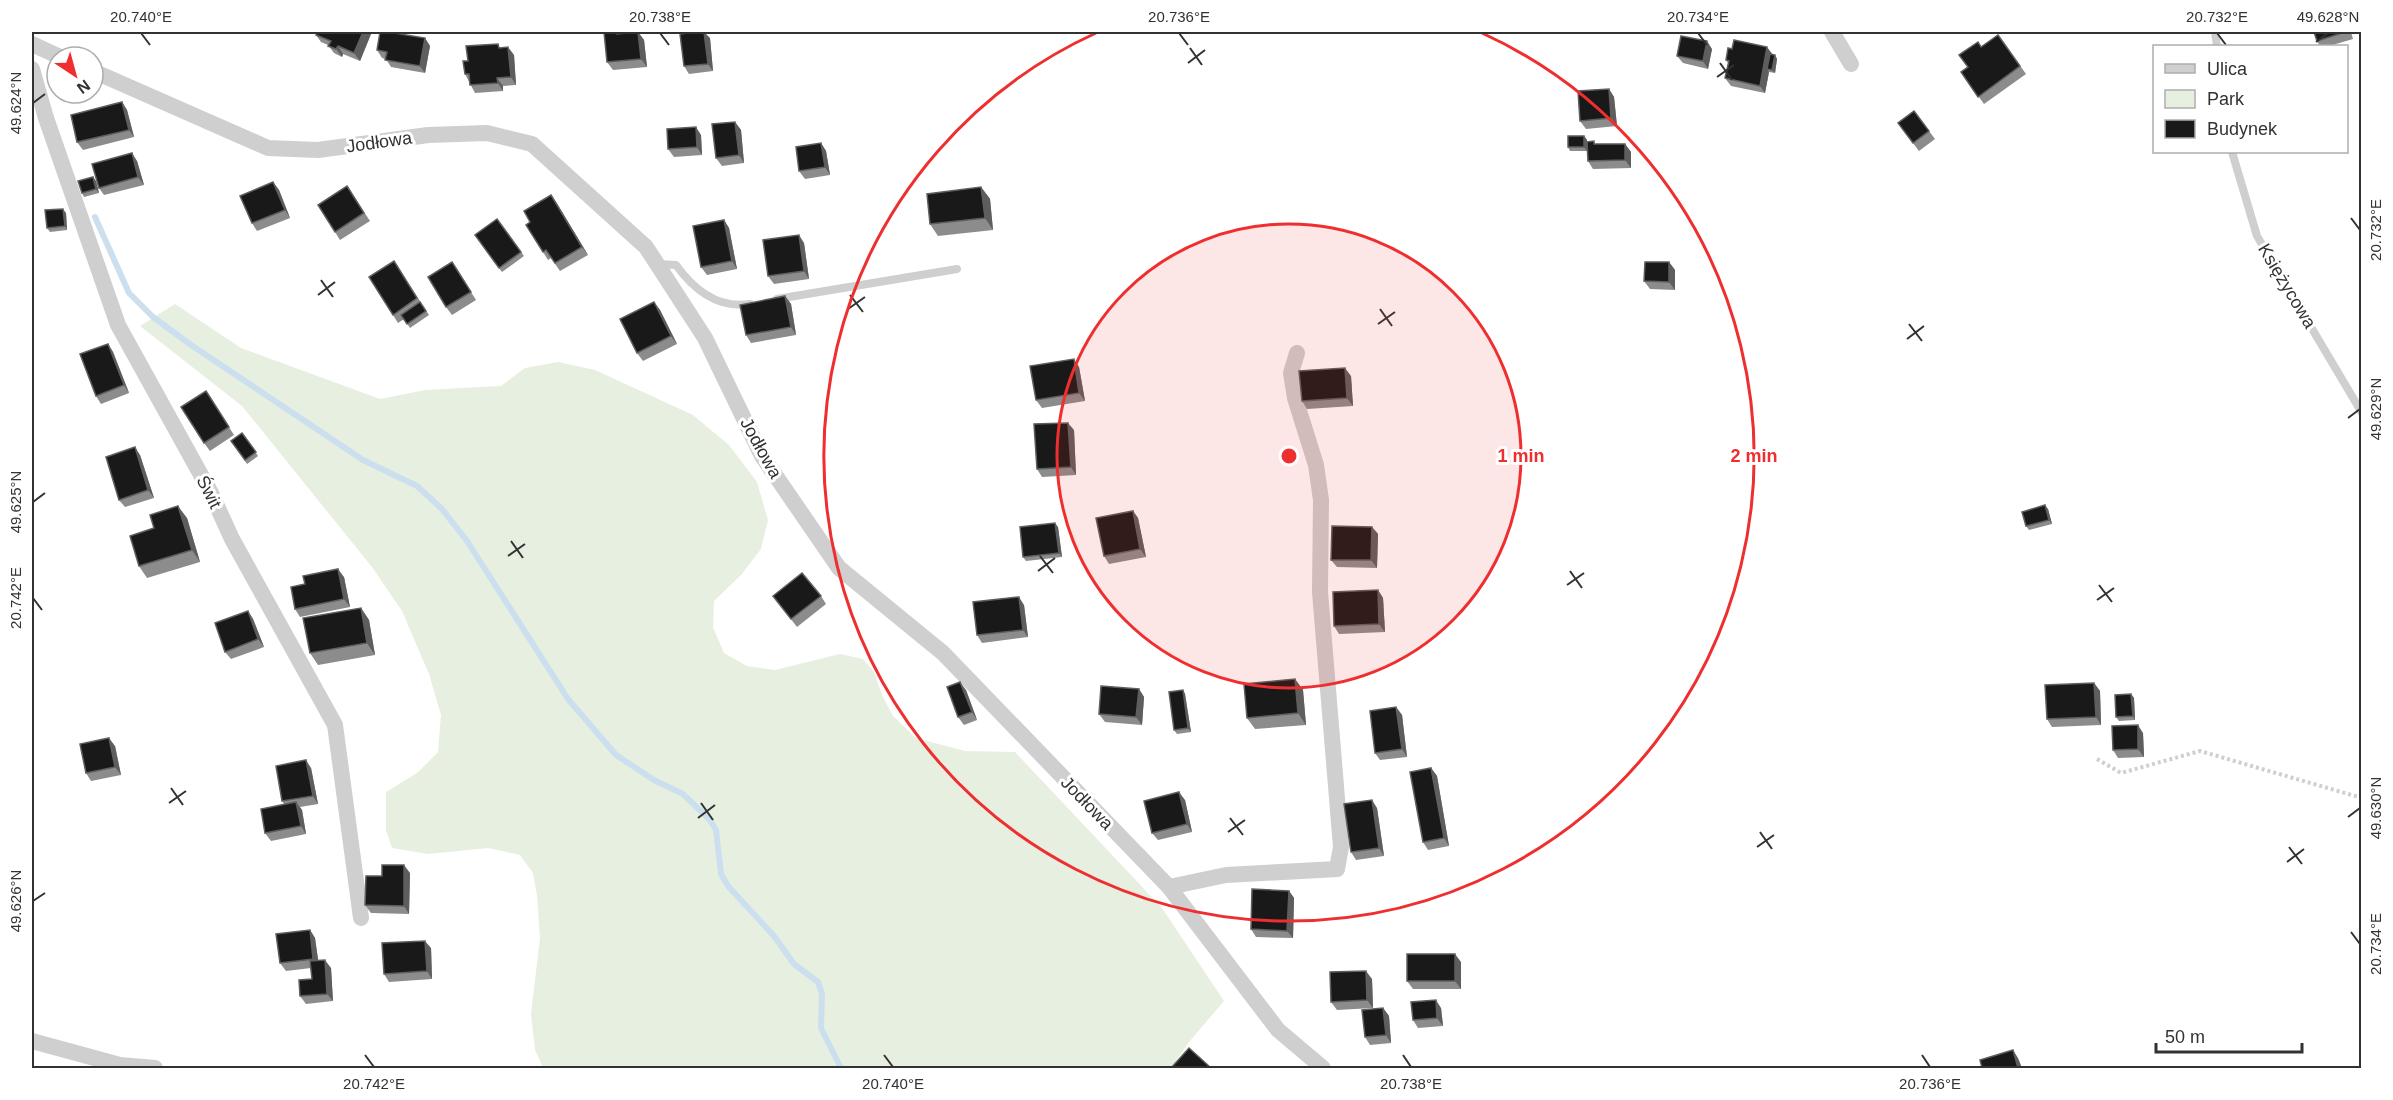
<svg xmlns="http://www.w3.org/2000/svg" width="2393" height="1100" font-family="Arial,sans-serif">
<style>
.green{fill:#e7efe0}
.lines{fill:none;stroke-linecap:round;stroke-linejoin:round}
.stream{stroke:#ccdfef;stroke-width:6}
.path{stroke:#cfcfcf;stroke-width:4;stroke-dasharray:3 3;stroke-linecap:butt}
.lane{stroke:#cfcfcf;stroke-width:8}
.street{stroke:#cfcfcf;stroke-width:16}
.wall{fill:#8c8c8c}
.shaded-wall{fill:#5e5e5e}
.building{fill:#191919;stroke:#5e5e5e;stroke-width:1.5}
.ticks{fill:none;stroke:#323232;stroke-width:2}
.ring{fill:none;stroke:#ef2f2f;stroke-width:3}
.labels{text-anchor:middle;stroke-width:6;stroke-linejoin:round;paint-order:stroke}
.street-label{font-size:18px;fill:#323232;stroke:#fff}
.centre{fill:#ef2f2f;stroke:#fff;stroke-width:3}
.ring-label{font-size:18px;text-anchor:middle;font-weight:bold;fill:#ef2f2f;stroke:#fff;stroke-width:6;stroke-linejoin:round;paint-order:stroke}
.neatline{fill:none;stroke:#323232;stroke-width:2}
.ticks-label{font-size:15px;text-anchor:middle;fill:#323232}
</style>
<rect width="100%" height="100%" fill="#fff"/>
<polygon class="green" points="175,304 241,348 380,399 425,390 501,386 525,368 558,362 595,370 693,415 729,445 757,482 768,520 761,549 741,575 714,601 713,627 724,653 747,666 775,670 840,654 863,659 874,672 883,697 893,716 916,738 965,751 1015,752 1162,908 1224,1001 1189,1042 1171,1068 543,1068 535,1050 531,1014 540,938 537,896 533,873 520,855 488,848 428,854 392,848 386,830 386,792 417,773 438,752 441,715 429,674 402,611 372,567 242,406 140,326"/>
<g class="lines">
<polyline class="stream" points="95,217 129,293 153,317 191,345 363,460 417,486 442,509 467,541 568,699 616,755 654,780 683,794 710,820 716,830 721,874 728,886 774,936 794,964 818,982 822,994 821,1028 841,1068"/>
<polyline class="path" points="2097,759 2121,773 2200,751 2362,798"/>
<g class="lane">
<polyline points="2215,32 2217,46"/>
<polyline points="2232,152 2257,236 2362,413"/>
<path d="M657,264L676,265C694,290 718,309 750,304"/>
<polyline points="777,299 957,269"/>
</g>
<g class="street">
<polyline points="1832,32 1851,64"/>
<polyline points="32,44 60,57"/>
<polyline points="32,69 46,118 118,325 211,493 232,539 335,725 361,918"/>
<polyline points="93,71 268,148 318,150 428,135 487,133 532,144 646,247 705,338 762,456 839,568 943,653 1169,887 1278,1030 1323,1068"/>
<polyline points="1169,887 1226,875 1337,869 1341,847 1320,592 1321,500 1316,465 1295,398 1291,373 1297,353"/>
<polyline points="32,1041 120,1065 155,1068"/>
</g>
</g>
<g class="wall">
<polygon points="638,32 644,40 647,67 613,70 607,62 620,34"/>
<polygon points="2314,32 2351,32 2353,39 2329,46 2320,46 2317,41"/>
<polygon points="371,34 360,61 343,54 342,57 334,53 328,45 321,42 316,35"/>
<polygon points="1998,35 2026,74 1984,104 1961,72 1967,67 1981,47"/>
<polygon points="425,38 430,46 425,73 391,67 386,59 382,58 377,50"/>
<polygon points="710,38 713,71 689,74 684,66"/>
<polygon points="501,48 514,55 516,85 503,86 503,91 475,93 465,74 468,61"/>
<polygon points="1712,49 1708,69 1683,63 1677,56"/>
<polygon points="1732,49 1775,55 1777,59 1775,73 1769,72 1765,93 1731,86 1725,78 1728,63 1726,60"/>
<polygon points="1609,89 1614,97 1617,126 1586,129 1580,121"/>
<polygon points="122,102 127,110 134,137 83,150 77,142"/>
<polygon points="1914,111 1935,139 1919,151 1898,123"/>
<polygon points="735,122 741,130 744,163 722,166 716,158"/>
<polygon points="701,135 702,155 674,157 668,149"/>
<polygon points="1584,136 1587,140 1587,151 1570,151 1568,147"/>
<polygon points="821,143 826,151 830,175 805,179 799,171"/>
<polygon points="1596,144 1625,144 1631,152 1631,168 1593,169 1588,161"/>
<polygon points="137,161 144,185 104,195 99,188"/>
<polygon points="96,181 99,193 84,197 82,193"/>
<polygon points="273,182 279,190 290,218 257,231 252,223"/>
<polygon points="347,186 370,221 340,240 335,232"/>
<polygon points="981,187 990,199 993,230 938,236 930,224"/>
<polygon points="556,202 588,255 560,271 551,258 548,260 543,252"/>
<polygon points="66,213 67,230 50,232 47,228"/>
<polygon points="497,219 524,256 502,272 475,235"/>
<polygon points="724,220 729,228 737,269 707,275 701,267"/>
<polygon points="804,243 809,279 774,284 768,276"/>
<polygon points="394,261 429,315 410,328 404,319 398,323 393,315"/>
<polygon points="452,262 476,300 452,315 446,307"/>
<polygon points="1669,262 1675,270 1675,290 1650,289 1644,281"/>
<polygon points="785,296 791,304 796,335 751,343 746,335"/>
<polygon points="654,302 660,310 677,344 643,361 637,353"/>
<polygon points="108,344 113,352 129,393 101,404 96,396"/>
<polygon points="1079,367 1085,401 1042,408 1036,400"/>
<polygon points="1351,376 1353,406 1307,409 1302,401"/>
<polygon points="206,391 234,435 210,451 204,443"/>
<polygon points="1074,430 1076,475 1042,477 1037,469"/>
<polygon points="242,433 258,456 247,464 231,441"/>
<polygon points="140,455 154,498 125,507 119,500"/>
<polygon points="2048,509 2052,524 2029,530 2026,526"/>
<polygon points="1133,511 1138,518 1146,557 1109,564 1104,556"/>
<polygon points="187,518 200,562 147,578 139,566 154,528"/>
<polygon points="1058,527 1062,557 1026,561 1023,557"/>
<polygon points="1372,527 1378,534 1377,568 1337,567 1331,560"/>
<polygon points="344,577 350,607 300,617 295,609 305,584"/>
<polygon points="1378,590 1383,598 1385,632 1339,634 1334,626"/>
<polygon points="773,596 821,596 826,604 797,627"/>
<polygon points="1024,605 1028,637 982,643 977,635"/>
<polygon points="361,608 369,620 375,655 318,665 310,653"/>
<polygon points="248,611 253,619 264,647 231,659 225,652"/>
<polygon points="1295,679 1303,690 1306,725 1255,729 1247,718"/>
<polygon points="2094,683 2100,691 2101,725 2052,727 2047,719"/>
<polygon points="1139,689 1144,697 1142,725 1105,722 1099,714"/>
<polygon points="966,690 977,720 964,725 958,717"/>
<polygon points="1183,690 1185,694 1191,732 1177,734 1174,730"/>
<polygon points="2131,694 2134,698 2135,720 2119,721 2116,717"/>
<polygon points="1396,707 1402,715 1407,757 1380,760 1375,753"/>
<polygon points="2143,733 2144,757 2118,758 2113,750"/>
<polygon points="115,746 121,775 91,781 86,773"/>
<polygon points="311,768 318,804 300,807 302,810 306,834 271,841 265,833 284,804 282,801"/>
<polygon points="1431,768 1437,776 1449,846 1428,850 1423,842"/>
<polygon points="1185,800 1192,832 1158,840 1152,833"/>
<polygon points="1377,808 1384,856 1356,860 1351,852"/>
<polygon points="410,873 409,914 371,913 365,905 382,876"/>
<polygon points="1289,891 1294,898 1293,938 1256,937 1251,929"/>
<polygon points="310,930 315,938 318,960 331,968 333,1001 306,1004 300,996 312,979 311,968 286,971 280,963"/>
<polygon points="431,948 432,979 389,982 384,974"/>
<polygon points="1461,962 1461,989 1413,989 1407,981"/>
<polygon points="1372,979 1373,1008 1337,1010 1331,1002"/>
<polygon points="1383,1008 1389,1016 1391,1043 1370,1045 1365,1037"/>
<polygon points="1441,1008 1443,1026 1418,1028 1413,1020"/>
</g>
<g class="shaded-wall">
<polygon points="363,32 369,32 371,34 360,61 354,53"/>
<polygon points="638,32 644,40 647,67 641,59"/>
<polygon points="704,32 710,38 713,71 708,64"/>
<polygon points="425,38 430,46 425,73 420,66"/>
<polygon points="1707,41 1712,49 1708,69 1703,61"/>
<polygon points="338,46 343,54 342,57 336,49"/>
<polygon points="508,47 514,55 516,85 511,77"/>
<polygon points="1767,47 1773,55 1767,69 1769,72 1765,93 1760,86"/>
<polygon points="1775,55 1777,59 1775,73 1772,70"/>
<polygon points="497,78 503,86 503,91 498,83"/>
<polygon points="1609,89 1614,97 1617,126 1611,118"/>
<polygon points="122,102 127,110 134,137 129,130"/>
<polygon points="735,122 741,130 744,163 739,155"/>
<polygon points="696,127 701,135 702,155 697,147"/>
<polygon points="1584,136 1587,140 1587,151 1584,147"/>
<polygon points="821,143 826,151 830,175 825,167"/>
<polygon points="1625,144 1631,152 1631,168 1625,160"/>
<polygon points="132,153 137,161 144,185 138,177"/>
<polygon points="93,177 96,181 99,193 96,189"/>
<polygon points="273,182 279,190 290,218 285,210"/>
<polygon points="981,187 990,199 993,230 985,218"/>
<polygon points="551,195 556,202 588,255 582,247"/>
<polygon points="63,209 66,213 67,230 65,226"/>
<polygon points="724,220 729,228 737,269 732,261"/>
<polygon points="799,235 804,243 809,279 804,271"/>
<polygon points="1669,262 1675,270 1675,290 1669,282"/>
<polygon points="785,296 791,304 796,335 791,327"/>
<polygon points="654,302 660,310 677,344 671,336"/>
<polygon points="108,344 113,352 129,393 124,385"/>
<polygon points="1074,359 1079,367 1085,401 1079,393"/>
<polygon points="1345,368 1351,376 1353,406 1347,398"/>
<polygon points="1068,423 1074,430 1076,475 1071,467"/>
<polygon points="135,447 140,455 154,498 148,490"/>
<polygon points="2045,505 2048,509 2052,524 2049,520"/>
<polygon points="178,506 187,518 200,562 192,550"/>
<polygon points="1133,511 1138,518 1146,557 1140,549"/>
<polygon points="1055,523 1058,527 1062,557 1059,553"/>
<polygon points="1372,527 1378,534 1377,568 1371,560"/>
<polygon points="338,569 344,577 350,607 344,599"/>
<polygon points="1378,590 1383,598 1385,632 1379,624"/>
<polygon points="1019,597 1024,605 1028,637 1023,630"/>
<polygon points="361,608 369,620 375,655 367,643"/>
<polygon points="248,611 253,619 264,647 258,639"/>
<polygon points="1295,679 1303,690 1306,725 1298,713"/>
<polygon points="960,682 966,690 977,720 972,712"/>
<polygon points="2094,683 2100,691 2101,725 2096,717"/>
<polygon points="1139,689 1144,697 1142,725 1136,717"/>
<polygon points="1183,690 1185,694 1191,732 1188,728"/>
<polygon points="2131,694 2134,698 2135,720 2133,716"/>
<polygon points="1396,707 1402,715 1407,757 1402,749"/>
<polygon points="2138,725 2143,733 2144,757 2138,749"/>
<polygon points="109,738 115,746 121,775 115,767"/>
<polygon points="306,760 311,768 318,804 313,796"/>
<polygon points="1431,768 1437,776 1449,846 1444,838"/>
<polygon points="1179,792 1185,800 1192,832 1187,824"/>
<polygon points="1372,800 1377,808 1384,856 1379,848"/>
<polygon points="296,802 302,810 306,834 301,826"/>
<polygon points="404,865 410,873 409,914 404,906"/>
<polygon points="1289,891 1294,898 1293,938 1287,931"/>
<polygon points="310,930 315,938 319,966 313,959"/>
<polygon points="425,941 431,948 432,979 427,971"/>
<polygon points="1455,954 1461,962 1461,989 1455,981"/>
<polygon points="325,960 331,968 333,1001 327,994"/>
<polygon points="1366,971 1372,979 1373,1008 1367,1000"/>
<polygon points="1436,1000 1441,1008 1443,1026 1437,1018"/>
<polygon points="1383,1008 1389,1016 1391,1043 1386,1035"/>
<polygon points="2013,1050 2018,1058 2022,1068 2018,1068"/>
</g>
<g class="building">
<polygon points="317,32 363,32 354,53 338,46 336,49 328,46 331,41 316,35"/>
<polygon points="380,32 388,32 425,38 420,66 385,60 387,52 377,50"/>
<polygon points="604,32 617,32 617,34 638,32 641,59 607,62"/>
<polygon points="697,32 704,32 708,64 684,66 680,34"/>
<polygon points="2314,32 2345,32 2317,41"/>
<polygon points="1998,35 2020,66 1978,97 1961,72 1968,67 1959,55 1978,42 1981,47"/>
<polygon points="1681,36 1707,41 1703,61 1677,56"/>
<polygon points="1734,40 1767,47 1760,86 1725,78 1729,61 1726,60 1728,48 1732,49"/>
<polygon points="498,44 499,48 508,47 511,77 497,78 498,83 470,85 469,74 465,74 463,61 468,61 466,46"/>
<polygon points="1770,54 1775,55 1772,70 1767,69"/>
<polygon points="1609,89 1611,118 1580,121 1578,91"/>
<polygon points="122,102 129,130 77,142 71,115"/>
<polygon points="1914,111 1929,131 1913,143 1898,123"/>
<polygon points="735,122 739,155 716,158 712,124"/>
<polygon points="696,127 697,147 668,149 667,129"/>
<rect x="1568" y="136" width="16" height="11"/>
<polygon points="1594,141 1594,144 1625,144 1625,160 1588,161 1587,142"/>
<polygon points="821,143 825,167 799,171 796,147"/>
<polygon points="132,153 138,177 99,188 92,164"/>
<polygon points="93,177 96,189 82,193 78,181"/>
<polygon points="273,182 285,210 252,223 240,196"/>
<polygon points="347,186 364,213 335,232 318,205"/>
<polygon points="981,187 985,218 930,224 927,194"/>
<polygon points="551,195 582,247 555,263 546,250 543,252 526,225 530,222 524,211"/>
<polygon points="63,209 65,226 47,228 45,210"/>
<polygon points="497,219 521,252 499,268 475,235"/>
<polygon points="724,220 732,261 701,267 693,226"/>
<polygon points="799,235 804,271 768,276 763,240"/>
<polygon points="394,261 417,298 393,315 369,277"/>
<polygon points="452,262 471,292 446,307 428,277"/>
<polygon points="1645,262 1669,262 1669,282 1644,281"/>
<polygon points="785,296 791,327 746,335 740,305"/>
<polygon points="420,302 426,311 407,324 401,315"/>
<polygon points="654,302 671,336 637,353 620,319"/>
<polygon points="108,344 124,385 96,396 80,354"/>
<polygon points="1074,359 1079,393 1036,400 1030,366"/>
<polygon points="1345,368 1347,398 1302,401 1299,371"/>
<polygon points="206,391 229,427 204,443 181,407"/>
<polygon points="1068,423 1071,467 1037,469 1034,424"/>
<polygon points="242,433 256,452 245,460 231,441"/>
<polygon points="135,447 148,490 119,500 106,457"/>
<polygon points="2045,505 2049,520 2026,526 2022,512"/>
<polygon points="178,506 192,550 139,566 130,536 154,528 150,515"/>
<polygon points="1133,511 1140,549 1104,556 1096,518"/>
<polygon points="1055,523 1059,553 1023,557 1020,527"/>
<polygon points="1332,526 1372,527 1371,560 1331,560"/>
<polygon points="338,569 344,599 295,609 291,587 305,584 303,576"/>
<polygon points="802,573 821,596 791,619 773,596"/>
<polygon points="1378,590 1379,624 1334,626 1333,592"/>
<polygon points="1019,597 1023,630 977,635 973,602"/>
<polygon points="361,608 367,643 310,653 303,618"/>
<polygon points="248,611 258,639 225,652 215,623"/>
<polygon points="1295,679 1298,713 1247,718 1244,684"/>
<polygon points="960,682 972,712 958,717 947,687"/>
<polygon points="2094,683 2096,717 2047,719 2045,685"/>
<polygon points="1101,686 1139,689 1136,717 1099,714"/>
<polygon points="1183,690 1188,728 1174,730 1169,692"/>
<polygon points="2131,694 2133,716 2116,717 2115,695"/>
<polygon points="1396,707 1402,749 1375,753 1370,711"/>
<polygon points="2138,725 2138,749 2113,750 2112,726"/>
<polygon points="109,738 115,767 86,773 80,744"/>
<polygon points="306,760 313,796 282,801 276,766"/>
<polygon points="1431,768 1444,838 1423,842 1410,772"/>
<polygon points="1179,792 1187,824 1152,833 1144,801"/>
<polygon points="1372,800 1379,848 1351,852 1344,804"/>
<polygon points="296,802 301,826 265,833 261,809"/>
<polygon points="382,865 404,865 404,906 365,905 366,876 382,876"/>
<polygon points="1252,889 1289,891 1287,931 1251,929"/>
<polygon points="310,930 313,959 280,963 276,934"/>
<polygon points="425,941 427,971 384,974 382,943"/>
<rect x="1407" y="954" width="48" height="27"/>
<polygon points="325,960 327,994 300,996 299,980 312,979 310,961"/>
<polygon points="1366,971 1367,1000 1331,1002 1330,972"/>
<polygon points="1436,1000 1437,1018 1413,1020 1411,1002"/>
<polygon points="1383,1008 1386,1035 1365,1037 1362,1010"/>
<polygon points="1189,1048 1211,1068 1171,1068"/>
<polygon points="2013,1050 2018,1068 1982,1068 1980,1060"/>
</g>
<path class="ticks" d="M141,33L150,45M660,33L669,45M1179,33L1188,45M1698,33L1707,45M2217,33L2226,45M2316,42L2328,33M1190,48L1202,65M1188,63L1205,50M1720,63L1732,80M1717,77L1734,65M33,103L45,94M2351,218L2360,230M321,280L333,297M318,295L335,282M850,295L863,312M848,309L865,297M1380,309L1392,326M1378,324L1395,312M1909,324L1922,341M1907,339L1924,326M2348,418L2360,409M33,502L45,493M511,541L523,558M508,556L525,544M1040,556L1053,573M1038,571L1055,558M1570,571L1582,588M1567,585L1584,573M2099,585L2112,602M33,598L42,610M2097,600L2114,588M171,788L183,805M169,803L186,791M701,803L713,820M2348,817L2360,808M698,818L715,805M1230,818L1243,835M1228,832L1245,820M1760,832L1772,849M1757,847L1774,835M2289,847L2302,864M2287,862L2304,849M33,901L45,893M2351,932L2360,944M365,1055L374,1067M884,1055L893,1067M1403,1055L1411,1067M1922,1055L1930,1067"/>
<circle cx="1289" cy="456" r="232" fill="#ef2f2f" fill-opacity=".12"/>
<g class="ring">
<circle cx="1289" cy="456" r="232"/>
<path d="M1482 33A465 465 0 1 1 1096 33"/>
</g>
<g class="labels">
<g class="street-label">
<text transform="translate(379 142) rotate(-8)" y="6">Jodłowa</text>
<text transform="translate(2287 286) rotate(59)" y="6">Księżycowa</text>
<text transform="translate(761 448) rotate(61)" y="6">Jodłowa</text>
<text transform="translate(209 492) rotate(63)" y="6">Świt</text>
<text transform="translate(1087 803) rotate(46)" y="6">Jodłowa</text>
</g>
</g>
<circle cx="1289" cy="456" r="9" class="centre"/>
<g class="ring-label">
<text x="1521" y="462">1 min</text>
<text x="1754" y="462">2 min</text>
</g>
<rect width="2393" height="1100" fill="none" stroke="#ffffff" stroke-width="66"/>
<rect x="2153" y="45" width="195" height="108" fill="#ffffff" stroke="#adadad" stroke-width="1.5"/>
<rect x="2165" y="64" width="30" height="9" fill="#cfcfcf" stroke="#adadad" stroke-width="1.5"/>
<text x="2207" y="75" font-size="18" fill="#323232">Ulica</text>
<rect x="2165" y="90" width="30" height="18" fill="#e7efe0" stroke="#adadad" stroke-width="1.5"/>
<text x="2207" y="105" font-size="18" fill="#323232">Park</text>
<rect x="2165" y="120" width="30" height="18" fill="#191919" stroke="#adadad" stroke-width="1.5"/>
<text x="2207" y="135" font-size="18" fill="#323232">Budynek</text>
<g transform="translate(75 75) rotate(144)"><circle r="28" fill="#ffffff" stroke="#adadad" stroke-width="1.5"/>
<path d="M0-4.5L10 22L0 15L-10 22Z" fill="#ef2f2f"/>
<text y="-9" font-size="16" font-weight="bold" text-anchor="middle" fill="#323232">N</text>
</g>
<path d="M2156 1043v9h146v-9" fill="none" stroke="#323232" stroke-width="3"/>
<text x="2165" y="1043" font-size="18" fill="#323232" stroke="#ffffff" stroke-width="4.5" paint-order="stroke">50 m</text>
<rect x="33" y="33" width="2327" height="1034" class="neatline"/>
<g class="ticks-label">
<text x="141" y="22">20.740°E</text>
<text x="660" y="22">20.738°E</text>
<text x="1179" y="22">20.736°E</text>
<text x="1698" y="22">20.734°E</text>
<text x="2217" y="22">20.732°E</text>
<text x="2328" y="22">49.628°N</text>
<text transform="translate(16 103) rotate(-90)" y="5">49.624°N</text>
<text transform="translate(2376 230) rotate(-90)" y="5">20.732°E</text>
<text transform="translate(2376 409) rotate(-90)" y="5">49.629°N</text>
<text transform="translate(16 502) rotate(-90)" y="5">49.625°N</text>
<text transform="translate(16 598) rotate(-90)" y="5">20.742°E</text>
<text transform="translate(2376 808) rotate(-90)" y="5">49.630°N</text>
<text transform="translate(16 901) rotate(-90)" y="5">49.626°N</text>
<text transform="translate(2376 944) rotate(-90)" y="5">20.734°E</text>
<text x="374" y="1089">20.742°E</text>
<text x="893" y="1089">20.740°E</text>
<text x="1411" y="1089">20.738°E</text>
<text x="1930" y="1089">20.736°E</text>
</g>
</svg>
